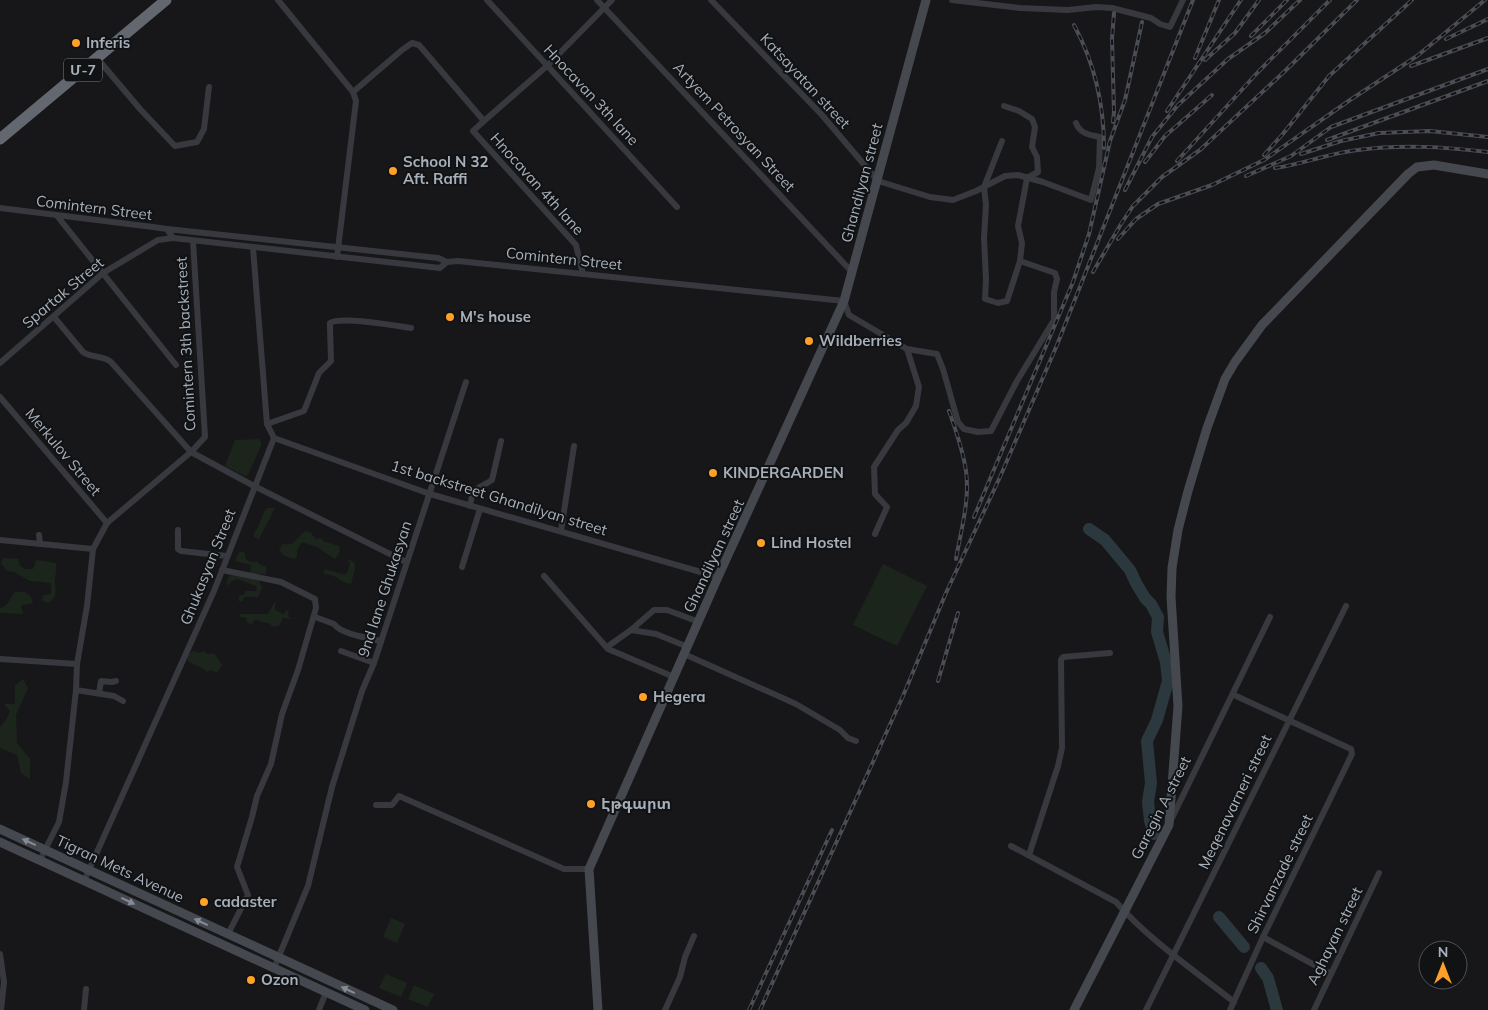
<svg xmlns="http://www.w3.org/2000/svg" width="1488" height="1010" font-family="Mulish,'Noto Sans Armenian',sans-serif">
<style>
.green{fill:#1c251c}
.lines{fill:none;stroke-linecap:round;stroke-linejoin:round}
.river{stroke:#2b383e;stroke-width:12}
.street{stroke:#37393e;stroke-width:6}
.secondary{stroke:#45484f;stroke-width:9}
.highway{stroke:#636870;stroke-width:11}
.rail-casing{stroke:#4a4d54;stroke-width:4}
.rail{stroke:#111214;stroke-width:2;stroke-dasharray:5.5;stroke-linecap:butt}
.oneway{fill:#858b95}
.poi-dot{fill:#ffa028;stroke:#111214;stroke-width:2}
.labels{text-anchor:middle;stroke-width:4;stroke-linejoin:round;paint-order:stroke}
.shield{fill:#111214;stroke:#7a8088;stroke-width:1}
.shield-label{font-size:14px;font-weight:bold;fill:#a7afba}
.poi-label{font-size:15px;font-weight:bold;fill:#a7afba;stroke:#111214;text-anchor:start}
.street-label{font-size:15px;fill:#a7afba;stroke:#111214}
</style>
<rect width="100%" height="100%" fill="#171719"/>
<g class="green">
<polygon points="259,439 261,442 261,446 248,475 245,476 225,466 235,440"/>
<path d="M267,508H275L259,539L254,537V533C261,526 260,516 267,508Z"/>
<path d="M305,531L310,532L316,539L321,538L323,541L339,546L340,551L335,559L317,547L302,542L297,550V557L294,559L284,556L279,550L283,543C294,548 297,537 305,531Z"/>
<polygon points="240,551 245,553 245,558 250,562 257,562 261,565 266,566 266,574 255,574 250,572 251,565 235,561"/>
<path d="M3,558L18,559L20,566L26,569H33L36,560L56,563C57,569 55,575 55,581C55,592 59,595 48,603L42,600L43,595L51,594V583L30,581L14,572L7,571L1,563Z"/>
<path d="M347,559L354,562L355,568L351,584C340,583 336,573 323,574L325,569L345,575L348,571L350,563Z"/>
<polygon points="883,564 927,586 897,646 853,625"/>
<polygon points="231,575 259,580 262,588 258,597 244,597 242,602 239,601 239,596 243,595 246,591 257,591 256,586 237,579 230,582 229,586 227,583 228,578"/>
<path d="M15,592H25L30,596L33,602L31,604L21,605L23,614L0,613V608C10,606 9,598 15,592Z"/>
<polygon points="280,597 279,601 275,604 275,610 284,614 286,610 289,612 288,616 292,619 283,618 279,626 273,627 269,623 261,622 259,620 254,620 252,624 248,623 246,621 247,618 240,617 239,614 268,614 274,603 279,601"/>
<path d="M193,651L200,653L203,651L208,654L214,653L222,665L217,673L210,670L207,672C200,665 194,666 187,660L188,655Z"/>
<polygon points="23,679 28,688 16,715 17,743 30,759 30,779 21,773 17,755 0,748 0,727 6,720 10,711 4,704 15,704 15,685"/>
<polygon points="391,918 405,924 397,943 383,937"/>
<polygon points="386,974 407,983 401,997 379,988"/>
<polygon points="414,985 434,994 428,1007 408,999"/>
</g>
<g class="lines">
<g class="river">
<polyline points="1089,529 1105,540 1130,570 1136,583 1145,598 1151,604 1158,617 1157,632 1166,662 1168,681 1157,720 1147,741 1151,783 1148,802 1150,821 1154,834"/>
<polyline points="1219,917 1244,947"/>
<polyline points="1261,968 1268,978 1277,1010"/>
</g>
<g class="street">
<polyline points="278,0 353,92 356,101 337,257"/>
<polyline points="487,0 677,207"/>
<polyline points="597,0 852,272"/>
<path d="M711,0L822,115L878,181L930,197L953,200L976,191L1005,176L1018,175L1043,182L1091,200L1099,168L1100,137C1090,135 1080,134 1076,123"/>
<polyline points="952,0 1020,8 1068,10 1096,7 1112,8 1151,18 1160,24 1170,27 1183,0"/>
<polyline points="97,58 140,109 175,146 197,142 204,129 209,87"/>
<polyline points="353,92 402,50 412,43 419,45 484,121 473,131 576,245 583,274"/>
<polyline points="484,121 547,66 612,0"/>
<polyline points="1002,141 984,187 986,205 984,238 986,279 985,299 998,303 1007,301 1020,261"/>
<polyline points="0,208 153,227 167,229 173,238 440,268 447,262 458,261 844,301 849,315 907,349 919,387 916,406 906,423 898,430 874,467 875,494 887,507 875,534"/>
<polyline points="58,217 176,365"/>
<polyline points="167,229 438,258 447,262"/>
<path d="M54,317L83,352C91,358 103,355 111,362L191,452L254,486L406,562"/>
<polyline points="907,349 937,354 943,369 958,422 964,429 978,432 991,431 1017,381 1054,320 1054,292 1057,279 1055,273 1020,261 1022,243 1018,226 1027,178 1038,172 1037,157 1032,147 1035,127 1032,119 1019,111 1004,106"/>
<polyline points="0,363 103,273 158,240 173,238"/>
<polyline points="0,397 107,523"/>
<path d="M267,424L304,411L319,373L331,361L330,327V323C341,316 396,326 411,328"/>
<polyline points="274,438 430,494 718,577"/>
<path d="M470,506C473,486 477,490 492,480L501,441"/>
<polyline points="178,530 178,549 181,551 227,556"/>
<polyline points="561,531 574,446"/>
<polyline points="39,535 40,544"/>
<polyline points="0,540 93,549"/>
<polyline points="462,567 480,509"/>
<polyline points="222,570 281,582 315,599 316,608 298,670 282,714 271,764 257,796 252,817 237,867 248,895 228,934"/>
<polyline points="544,576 608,649 674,677"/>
<path d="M315,617L334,624C341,634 368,638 381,641"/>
<polyline points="631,630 654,610 667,610 699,622"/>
<polyline points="607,647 631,630 656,634 688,647"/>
<polyline points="341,651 374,663"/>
<polyline points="684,654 796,704 840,730 848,738 856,741"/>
<polyline points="0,659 77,664"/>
<polyline points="76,690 114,696 123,701"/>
<polyline points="99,693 101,681 112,682 116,681"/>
<polyline points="376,805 392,805 399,796 564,869 589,869"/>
<polyline points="1171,820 1270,617"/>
<path d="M1011,846L1116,902C1148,939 1195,971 1234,1002"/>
<polyline points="1029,855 1058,766 1062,748 1061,660 1063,657 1110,653"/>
<polyline points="40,860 59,822 66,782 76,690 77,664 87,606 93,549 107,523 191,452 205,437 193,241"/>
<polyline points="84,881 214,591 274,438 267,424 253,248"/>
<polyline points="1263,937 1331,974"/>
<polyline points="0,954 4,982 1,1010"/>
<polyline points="274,968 308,886 332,787 362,691 374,663 466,382"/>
<polyline points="84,1010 86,989"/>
<polyline points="319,1010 326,992"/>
<polyline points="665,1010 680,977 685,957 694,936"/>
<polyline points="1146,1010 1346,606"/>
<polyline points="1230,1010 1263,937 1352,754 1351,749 1234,695"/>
<polyline points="1314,1010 1379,873"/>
</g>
<g class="secondary">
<polyline points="0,829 393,1010"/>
<polyline points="0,842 365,1010"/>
<polyline points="598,1010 589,869 718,577 844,301 926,0"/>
<polyline points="1074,1010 1169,825 1178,706 1171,597 1172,568 1178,530 1188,491 1207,428 1225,379 1235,362 1262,325 1408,174 1417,167 1434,165 1488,174"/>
</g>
<polyline class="highway" points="0,139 166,0"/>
<g class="rail-casing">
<g id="rail">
<path d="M1074,25C1095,64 1104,103 1104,148"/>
<polyline points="1251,36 1287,0"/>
<polyline points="1446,39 1488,19"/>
<polyline points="1195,58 1219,0"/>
<polyline points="1205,60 1235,33 1259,0"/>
<polyline points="1411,66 1488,38"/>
<polyline points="1167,111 1241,0"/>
<polyline points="1113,122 1114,112 1112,39 1114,13"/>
<polyline points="1327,140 1488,81"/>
<polyline points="1301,154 1341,141 1379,133 1430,131 1488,137"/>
<polyline points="1264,155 1282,135 1329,76 1412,0"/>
<polyline points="1177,161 1258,72 1330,0"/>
<polyline points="1145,162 1165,136 1212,95"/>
<path d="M1275,168C1303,164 1330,153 1358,150C1402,144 1445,147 1488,152"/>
<polyline points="1246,176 1291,156 1331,127 1488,69"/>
<polyline points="1125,190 1152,137 1178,105 1228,59 1265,33 1300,0"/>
<polyline points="1118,239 1136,219 1158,204 1212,185 1264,160 1350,100 1417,56 1485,0"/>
<polyline points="1093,272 1121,224 1133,206 1162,177 1200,150 1285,71 1357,0"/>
<path d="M949,411C956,431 963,450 966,471C970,500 961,530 956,559"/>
<polyline points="974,517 1073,282 1089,234 1110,141 1125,100 1142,22"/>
<polyline points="938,681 958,613"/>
<polyline points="749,1010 832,830"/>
<polyline points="760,1010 903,696 946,593 1000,477 1057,345 1193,0"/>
</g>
</g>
<use href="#rail" class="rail"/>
</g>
<defs><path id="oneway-solid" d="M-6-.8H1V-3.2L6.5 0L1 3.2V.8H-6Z" transform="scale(1.25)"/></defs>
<g class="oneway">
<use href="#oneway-solid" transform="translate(29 842) rotate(-155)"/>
<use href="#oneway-solid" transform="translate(128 901) rotate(25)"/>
<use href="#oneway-solid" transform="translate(201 922) rotate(-155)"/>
<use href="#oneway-solid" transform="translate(348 990) rotate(-155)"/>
</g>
<g class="poi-dot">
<circle cx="76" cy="43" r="5"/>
<circle cx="393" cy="171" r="5"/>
<circle cx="450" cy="317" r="5"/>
<circle cx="809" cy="341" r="5"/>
<circle cx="713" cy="473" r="5"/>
<circle cx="761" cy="543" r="5"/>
<circle cx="643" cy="697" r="5"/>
<circle cx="591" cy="804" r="5"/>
<circle cx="204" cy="902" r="5"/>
<circle cx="251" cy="980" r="5"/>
</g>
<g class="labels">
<rect class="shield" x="64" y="58.5" width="38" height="23" rx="4"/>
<g class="shield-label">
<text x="83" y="75">Մ-7</text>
</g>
<g class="poi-label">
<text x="86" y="48">Inferis</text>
<text x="403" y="167">School N 32<tspan x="403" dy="17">Aft. Raffi</tspan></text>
<text x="460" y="322">M's house</text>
<text x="819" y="346">Wildberries</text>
<text x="723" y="478">KINDERGARDEN</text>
<text x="771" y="548">Lind Hostel</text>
<text x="653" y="702">Hegera</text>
<text x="601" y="809">Էթգարտ</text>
<text x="214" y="907">cadaster</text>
<text x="261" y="985">Ozon</text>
</g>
<g class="street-label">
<text transform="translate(805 81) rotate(47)" y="5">Katsayatan street</text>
<text transform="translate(591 95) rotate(47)" y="5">Hnocavan 3th lane</text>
<text transform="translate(734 127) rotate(47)" y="5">Artyem Petrosyan Street</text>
<text transform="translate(862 183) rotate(-75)" y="5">Ghandilyan street</text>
<text transform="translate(537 184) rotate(48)" y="5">Hnocavan 4th lane</text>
<text transform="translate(94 208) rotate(7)" y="5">Comintern Street</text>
<text transform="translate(564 259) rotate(6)" y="5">Comintern Street</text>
<text transform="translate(63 293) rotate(-40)" y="5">Spartak Street</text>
<text transform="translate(186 344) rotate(-93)" y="5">Comintern 3th backstreet</text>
<text transform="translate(63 452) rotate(50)" y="5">Merkulov Street</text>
<text transform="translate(499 498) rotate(17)" y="5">1st backstreet Ghandilyan street</text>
<text transform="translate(714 556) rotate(-65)" y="5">Ghandilyan street</text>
<text transform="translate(208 567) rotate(-68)" y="5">Ghukasyan Street</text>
<text transform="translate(385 589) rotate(-72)" y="5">9nd lane Ghukasyan</text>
<text transform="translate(1235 802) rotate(-64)" y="5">Meqenavarneri street</text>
<text transform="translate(1161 808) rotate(-63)" y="5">Garegin A street</text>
<text transform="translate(120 869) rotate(25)" y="5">Tigran Mets Avenue</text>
<text transform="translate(1280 874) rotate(-64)" y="5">Shirvanzade street</text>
<text transform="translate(1335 936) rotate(-64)" y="5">Aghayan street</text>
</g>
</g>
<g transform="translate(1443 965)"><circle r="24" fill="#111214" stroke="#4d5156"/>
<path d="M0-4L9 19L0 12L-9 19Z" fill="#ffa028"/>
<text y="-8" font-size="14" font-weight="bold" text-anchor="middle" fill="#a7afba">N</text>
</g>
</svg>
